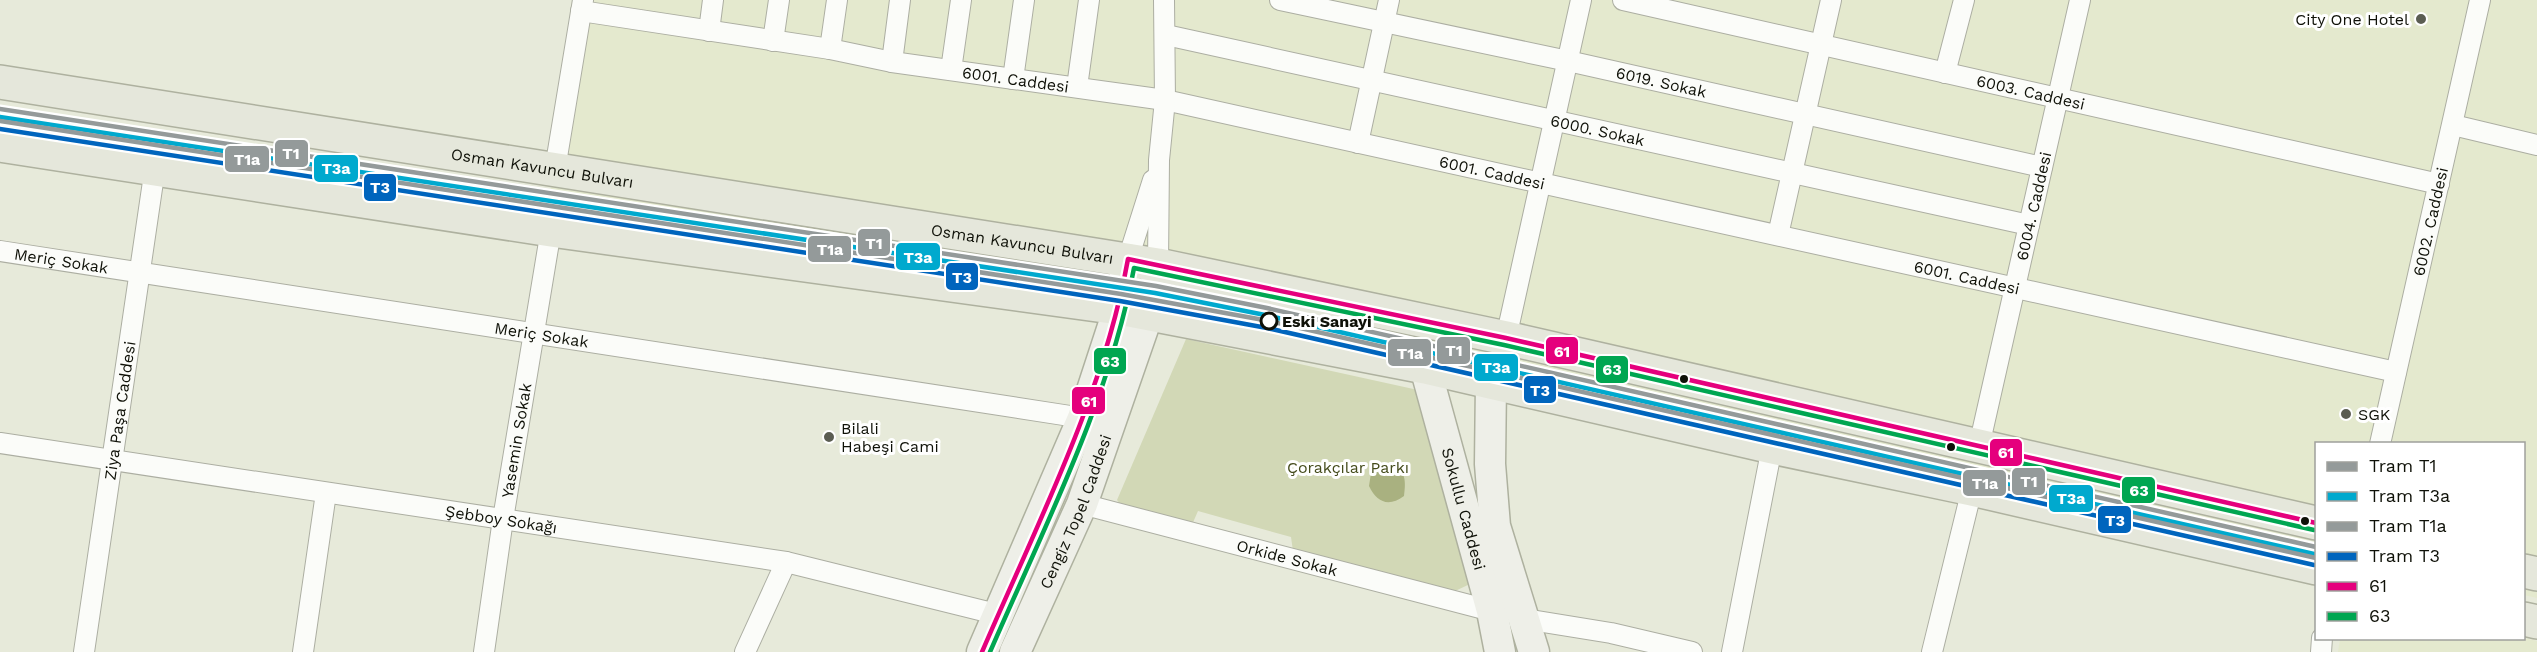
<svg xmlns="http://www.w3.org/2000/svg" width="2537" height="652" font-family="'Work Sans',sans-serif">
<style>
.built{fill:#e4e9ce}
.green{fill:#d2d8b6}
.water{fill:#a9b180}
.lines{fill:none;stroke-linecap:round;stroke-linejoin:round}
.street-casing{stroke:#acaea2;stroke-width:22}
.primary-casing{stroke:#aeb19f;stroke-width:33}
.highway-casing{stroke:#aeb19f;stroke-width:36}
.street{stroke:#fbfcf9;stroke-width:20}
.primary{stroke:#eeefe8;stroke-width:30}
.highway{stroke:#e5e7db;stroke-width:33}
.bus-1-casing{stroke:#fff;stroke-width:9}
.bus-2-casing{stroke:#fff;stroke-width:9}
.bus-1{stroke:#e5007d;stroke-width:4.5}
.bus-2{stroke:#00a651;stroke-width:4.5}
.tram-1-casing{stroke:#fff;stroke-width:9}
.tram-2-casing{stroke:#fff;stroke-width:9}
.tram-3-casing{stroke:#fff;stroke-width:9}
.tram-4-casing{stroke:#fff;stroke-width:9}
.tram-1{stroke:#949a9a;stroke-width:4.5}
.tram-2{stroke:#00a9ce;stroke-width:4.5}
.tram-3{stroke:#949a9a;stroke-width:4.5}
.tram-4{stroke:#0065bd;stroke-width:4.5}
.poi-dot{fill:#5b5d52;stroke:#fff;stroke-width:2}
.stop-dot{fill:#fff;stroke:#0f1108;stroke-width:3}
.bus-dot{fill:#0f1108;stroke:#fff;stroke-width:2}
.labels{text-anchor:middle;stroke-width:6;stroke-linejoin:round;paint-order:stroke}
.poi-label{font-size:16px;fill:#0f1108;stroke:#fff;text-anchor:start}
.street-label{font-size:16px;fill:#0f1108;stroke:#fff}
.stop-label{font-size:16px;font-weight:bold;fill:#0f1108;stroke:#fff;text-anchor:start}
.park-label{font-size:16px;fill:#444b1b;stroke:#fff}
.line-badge{stroke:#fff;stroke-width:2}
.badge-label{font-size:16px;text-anchor:middle;font-weight:bold;fill:#fff}
</style>
<rect width="100%" height="100%" fill="#e7eada"/>
<g class="built">
<polygon points="582,0 2537,0 2537,598 2524,595 2524,444 2316,444 2316,545 1137,291 549,201"/>
<polygon points="2524,638 2537,641 2537,652 2338,652 2340,639"/>
</g>
<polygon class="green" points="1186,339 1418,390 1470,584 1453,592 1293,551 1291,537 1198,511 1191,527 1124,509 1117,500"/>
<path class="water" d="M1392,463C1406,470 1406,482 1404,496C1389,507 1377,503 1369,486L1371,473L1379,471V466L1385,467Z"/>
<g class="lines">
<g class="street-casing">
<g id="street">
<path id="s1" d="M1280,0L1568,61L2042,167"/>
<path id="s2" d="M1623,0L2439,184"/>
<path id="s3" d="M581,11L830,49L892,62L1165,100L2396,372"/>
<polyline points="709,31 713,0"/>
<path id="s4" d="M1166,35L2029,225"/>
<polyline points="773,41 779,0"/>
<polyline points="830,49 837,0"/>
<polyline points="892,62 900,0"/>
<polyline points="951,70 961,0"/>
<polyline points="1945,73 1964,0"/>
<polyline points="1013,79 1024,0"/>
<polyline points="1077,87 1089,0"/>
<polyline points="2453,125 2537,145"/>
<polyline points="1358,143 1389,0"/>
<polyline points="555,169 583,0"/>
<polyline points="1778,235 1831,0"/>
<path id="s5" d="M0,251L1083,418"/>
<polyline points="1128,259 1153,180"/>
<polyline points="1158,265 1159,160 1165,100 1164,0"/>
<polyline points="1506,338 1581,0"/>
<path id="s6" d="M0,443L786,562L1000,615"/>
<path id="s7" d="M2380,444L2480,0"/>
<path id="s8" d="M1979,446L2080,0"/>
<path id="s9" d="M1082,504L1492,611"/>
<polyline points="1525,619 1611,633 1692,652"/>
<path id="s10" d="M84,652L155,168"/>
<polyline points="303,652 326,493"/>
<path id="s11" d="M484,652L503,519L551,230"/>
<polyline points="745,652 786,562"/>
<polyline points="1732,652 1772,447"/>
<polyline points="1932,652 1972,489"/>
<polyline points="2321,652 2322,638"/>
</g>
</g>
<g class="primary-casing">
<g id="primary">
<path id="s12" d="M1425,367L1492,611L1500,652"/>
<polyline points="1491,382 1490,464 1495,526 1534,652"/>
<polyline points="982,652 1083,418 1119,308 1128,259"/>
<path id="s13" d="M1015,652L1082,504L1148,314L1156,286L1158,265"/>
</g>
</g>
<g class="highway-casing">
<g id="highway">
<path id="s14" d="M0,82L1158,265L1506,338L2316,523"/>
<polyline points="0,145 551,230 1119,308 1425,367 1772,447 1972,489 2316,568"/>
<polyline points="2524,571 2537,574"/>
<polyline points="2524,619 2537,622"/>
</g>
</g>
<use href="#street" class="street"/>
<use href="#primary" class="primary"/>
<use href="#highway" class="highway"/>
<g class="bus-1-casing">
<path id="bus-1" d="M982,652C1037,524 1103,397 1128,259L1506,338L2316,523"/>
</g>
<g class="bus-2-casing">
<path id="bus-2" d="M990,652C1044,527 1109,402 1134,268L1504,345L2314,530"/>
</g>
<use href="#bus-1" class="bus-1"/>
<use href="#bus-2" class="bus-2"/>
<g class="tram-1-casing">
<polyline id="tram-1" points="0,109 1156,286 1267,308 2316,547"/>
</g>
<g class="tram-2-casing">
<polyline id="tram-2" points="0,117 1155,293 1265,315 2314,554"/>
</g>
<g class="tram-3-casing">
<polyline id="tram-3" points="0,121 1121,294 1269,321 2316,558"/>
</g>
<g class="tram-4-casing">
<polyline id="tram-4" points="0,129 1120,301 1267,328 2314,565"/>
</g>
<use href="#tram-1" class="tram-1"/>
<use href="#tram-2" class="tram-2"/>
<use href="#tram-3" class="tram-3"/>
<use href="#tram-4" class="tram-4"/>
</g>
<g class="poi-dot">
<circle cx="2421" cy="19" r="6"/>
<circle cx="2346" cy="414" r="6"/>
<circle cx="829" cy="437" r="6"/>
</g>
<circle class="stop-dot" cx="1269" cy="321" r="8"/>
<g class="bus-dot">
<circle cx="1684" cy="379" r="5"/>
<circle cx="1951" cy="447" r="5"/>
<circle cx="2305" cy="521" r="5"/>
</g>
<g class="labels">
<g class="poi-label">
<text x="2409" y="25" text-anchor="end">City One Hotel</text>
<text x="2358" y="420">SGK</text>
<text x="841" y="434">Bilali<tspan x="841" dy="18">Habeşi Cami</tspan></text>
</g>
<g class="street-label">
<text dy="6" stroke="none"><textPath href="#s3" startOffset="440">6001. Caddesi</textPath></text>
<text dy="6" stroke="none"><textPath href="#s1" startOffset="390">6019. Sokak</textPath></text>
<text dy="6" stroke="none"><textPath href="#s2" startOffset="418">6003. Caddesi</textPath></text>
<text dy="6" stroke="none"><textPath href="#s4" startOffset="442">6000. Sokak</textPath></text>
<text dy="6" stroke="none"><textPath href="#s14" startOffset="549">Osman Kavuncu Bulvarı</textPath></text>
<text dy="6" stroke="none"><textPath href="#s3" startOffset="926">6001. Caddesi</textPath></text>
<text dy="6" stroke="none"><textPath href="#s8" startOffset="246">6004. Caddesi</textPath></text>
<text dy="6" stroke="none"><textPath href="#s7" startOffset="228">6002. Caddesi</textPath></text>
<text dy="6" stroke="none"><textPath href="#s14" startOffset="1035">Osman Kavuncu Bulvarı</textPath></text>
<text dy="6" stroke="none"><textPath href="#s5" startOffset="62">Meriç Sokak</textPath></text>
<text dy="6" stroke="none"><textPath href="#s3" startOffset="1412">6001. Caddesi</textPath></text>
<text dy="6" stroke="none"><textPath href="#s5" startOffset="548">Meriç Sokak</textPath></text>
<text dy="6" stroke="none"><textPath href="#s10" startOffset="244">Ziya Paşa Caddesi</textPath></text>
<text dy="6" stroke="none"><textPath href="#s11" startOffset="214">Yasemin Sokak</textPath></text>
<text dy="6" stroke="none"><textPath href="#s12" startOffset="147">Sokullu Caddesi</textPath></text>
<text dy="6" stroke="none"><textPath href="#s13" startOffset="153">Cengiz Topel Caddesi</textPath></text>
<text dy="6" stroke="none"><textPath href="#s6" startOffset="507">Şebboy Sokağı</textPath></text>
<text dy="6" stroke="none"><textPath href="#s9" startOffset="212">Orkide Sokak</textPath></text>
</g>
<g class="stop-label">
<text x="1282" y="327">Eski Sanayi</text>
</g>
<g class="park-label">
<text x="1348" y="473">Çorakçılar Parkı</text>
</g>
</g>
<g class="line-badge">
<rect x="274" y="139" width="35" height="29" rx="6" fill="#949a9a"/>
<rect x="224" y="145" width="46" height="28" rx="6" fill="#949a9a"/>
<rect x="313" y="154" width="46" height="29" rx="6" fill="#00a9ce"/>
<rect x="363" y="173" width="34" height="29" rx="6" fill="#0065bd"/>
<rect x="857" y="228" width="34" height="29" rx="6" fill="#949a9a"/>
<rect x="807" y="235" width="45" height="28" rx="6" fill="#949a9a"/>
<rect x="895" y="242" width="46" height="29" rx="6" fill="#00a9ce"/>
<rect x="945" y="262" width="34" height="29" rx="6" fill="#0065bd"/>
<rect x="1436" y="336" width="35" height="29" rx="6" fill="#949a9a"/>
<rect x="1545" y="336" width="34" height="29" rx="6" fill="#e5007d"/>
<rect x="1387" y="338" width="45" height="29" rx="6" fill="#949a9a"/>
<rect x="1093" y="347" width="34" height="28" rx="6" fill="#00a651"/>
<rect x="1473" y="353" width="46" height="29" rx="6" fill="#00a9ce"/>
<rect x="1595" y="355" width="34" height="29" rx="6" fill="#00a651"/>
<rect x="1523" y="375" width="34" height="29" rx="6" fill="#0065bd"/>
<rect x="1071" y="386" width="35" height="29" rx="6" fill="#e5007d"/>
<rect x="1989" y="438" width="34" height="29" rx="6" fill="#e5007d"/>
<rect x="2011" y="467" width="35" height="29" rx="6" fill="#949a9a"/>
<rect x="1962" y="469" width="45" height="28" rx="6" fill="#949a9a"/>
<rect x="2121" y="476" width="35" height="28" rx="6" fill="#00a651"/>
<rect x="2048" y="484" width="46" height="29" rx="6" fill="#00a9ce"/>
<rect x="2097" y="505" width="35" height="29" rx="6" fill="#0065bd"/>
</g>
<g class="badge-label">
<text x="291" y="159">T1</text>
<text x="247" y="165">T1a</text>
<text x="336" y="174">T3a</text>
<text x="380" y="193">T3</text>
<text x="874" y="249">T1</text>
<text x="830" y="255">T1a</text>
<text x="918" y="263">T3a</text>
<text x="962" y="283">T3</text>
<text x="1454" y="356">T1</text>
<text x="1562" y="357">61</text>
<text x="1410" y="359">T1a</text>
<text x="1110" y="367">63</text>
<text x="1496" y="373">T3a</text>
<text x="1612" y="375">63</text>
<text x="1540" y="396">T3</text>
<text x="1089" y="407">61</text>
<text x="2006" y="458">61</text>
<text x="2029" y="487">T1</text>
<text x="1985" y="489">T1a</text>
<text x="2139" y="496">63</text>
<text x="2071" y="504">T3a</text>
<text x="2115" y="526">T3</text>
</g>
<rect x="2315" y="442" width="210" height="198" fill="#ffffff" stroke="#9fa09c" stroke-width="1.5"/>
<rect x="2327" y="462" width="30" height="9" fill="#949a9a" stroke="#9fa09c" stroke-width="1.5"/>
<text x="2369" y="472" font-size="18" fill="#0f1108">Tram T1</text>
<rect x="2327" y="492" width="30" height="9" fill="#00a9ce" stroke="#9fa09c" stroke-width="1.5"/>
<text x="2369" y="502" font-size="18" fill="#0f1108">Tram T3a</text>
<rect x="2327" y="522" width="30" height="9" fill="#949a9a" stroke="#9fa09c" stroke-width="1.5"/>
<text x="2369" y="532" font-size="18" fill="#0f1108">Tram T1a</text>
<rect x="2327" y="552" width="30" height="9" fill="#0065bd" stroke="#9fa09c" stroke-width="1.5"/>
<text x="2369" y="562" font-size="18" fill="#0f1108">Tram T3</text>
<rect x="2327" y="582" width="30" height="9" fill="#e5007d" stroke="#9fa09c" stroke-width="1.5"/>
<text x="2369" y="592" font-size="18" fill="#0f1108">61</text>
<rect x="2327" y="612" width="30" height="9" fill="#00a651" stroke="#9fa09c" stroke-width="1.5"/>
<text x="2369" y="622" font-size="18" fill="#0f1108">63</text>
</svg>
